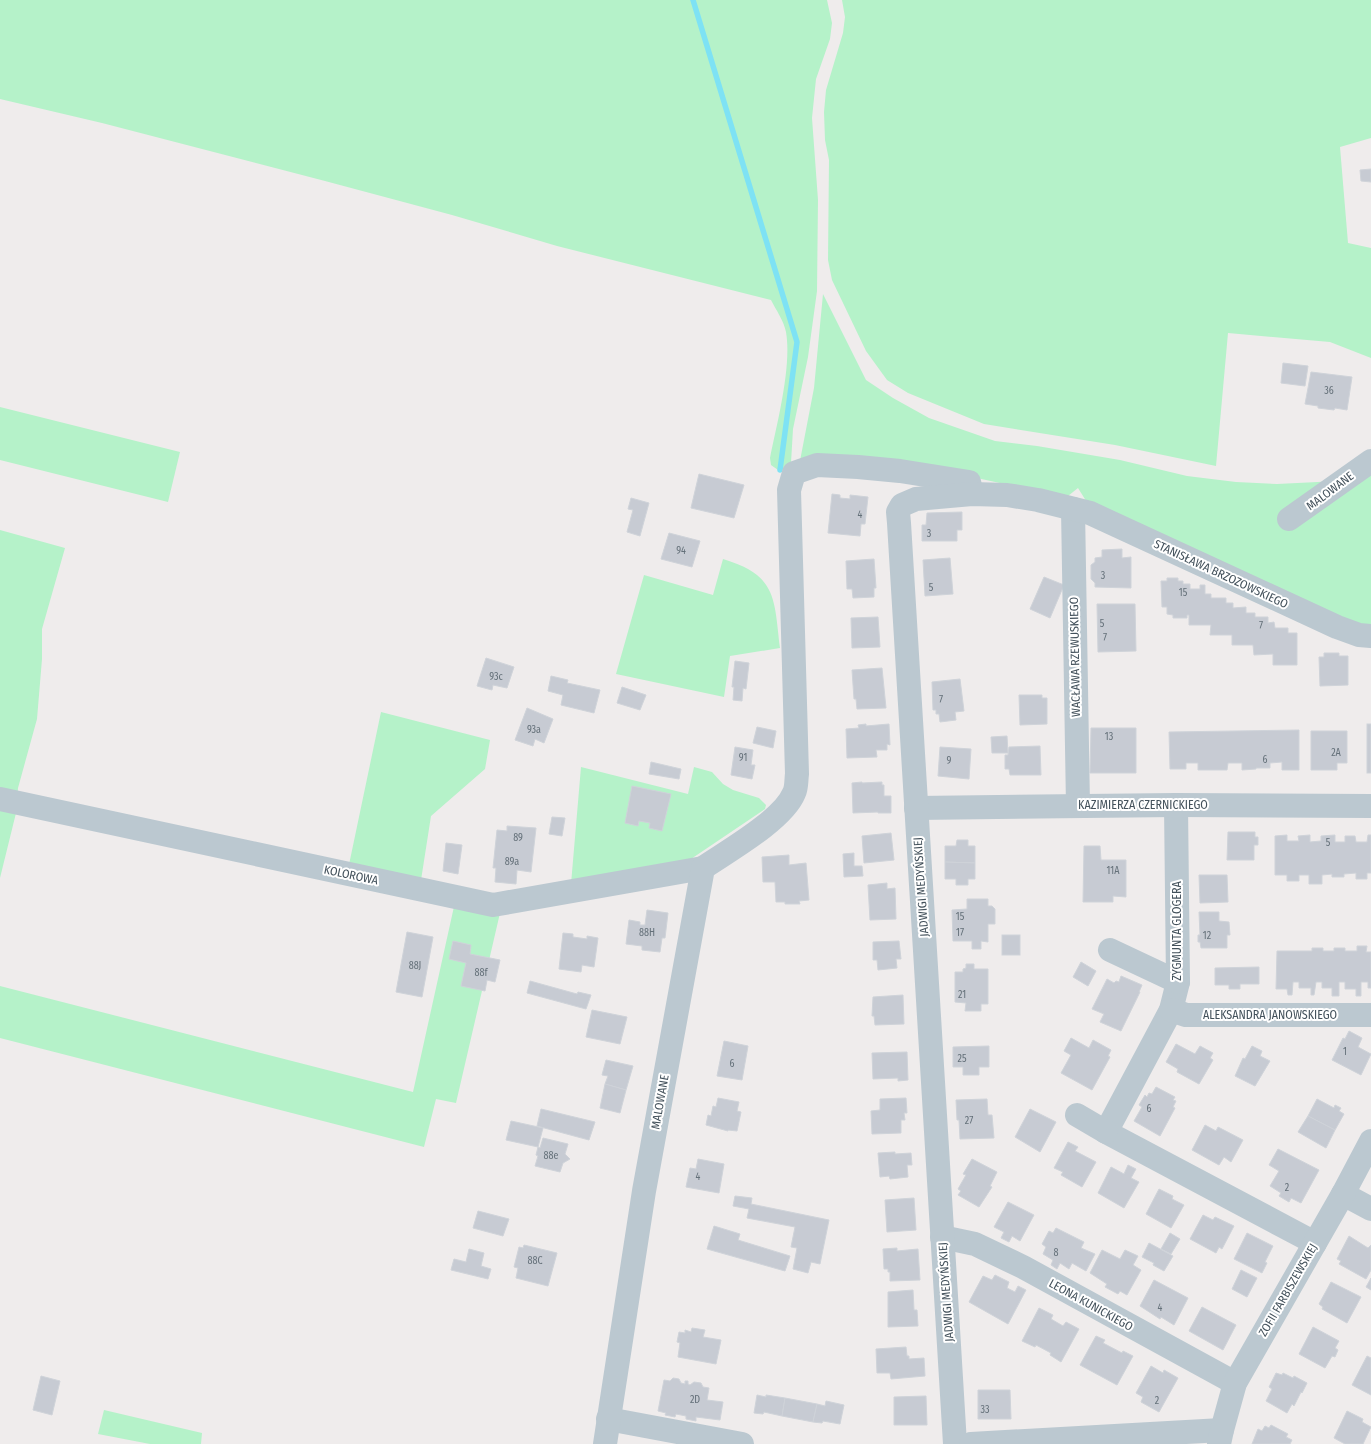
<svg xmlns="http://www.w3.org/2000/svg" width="1371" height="1444" font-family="'Fira Sans Condensed',sans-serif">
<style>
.green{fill:#b5f2c9}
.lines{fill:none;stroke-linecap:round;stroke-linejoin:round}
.stream{stroke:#7ee2f4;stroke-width:5.5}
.building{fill:#c7cbd3;stroke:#cfd3d9}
.minor{stroke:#bbc8d0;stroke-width:24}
.labels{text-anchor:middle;stroke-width:4;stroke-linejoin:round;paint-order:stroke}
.number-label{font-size:10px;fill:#647079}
.street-label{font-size:12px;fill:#43515b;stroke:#fff}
</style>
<rect width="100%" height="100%" fill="#efecec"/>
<g class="green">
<path d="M0,0H827L832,23L830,39L816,79L812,118L818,200L817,291L808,357L793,429L791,463L784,470H778L771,465L770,458C777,424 792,366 786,332C784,321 776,310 771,300L557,246L452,215L325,181L102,123L0,99Z"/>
<polygon points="842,0 1371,0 1371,138 1340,147 1348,243 1371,248 1371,358 1330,342 1228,333 1216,466 1115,445 984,424 908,393 887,380 866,351 832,280 828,260 829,160 825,140 824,112 826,90 843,33 845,17"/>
<polygon points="823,294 866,380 893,398 929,418 995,441 1037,446 1120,460 1187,476 1236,482 1277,484 1358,480 1371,473 1371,629 1354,626 1088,504 1078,488 1068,496 1022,488 913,464 799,466 814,388"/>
<polygon points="0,407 180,452 168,502 0,460"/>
<polygon points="0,530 65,548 42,629 42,659 37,719 18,788 16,813 0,878"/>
<path d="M723,559C777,575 774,598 780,648L730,656L724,697L616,674L644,575L713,595Z"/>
<polygon points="381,712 490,740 485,769 431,816 419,893 346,879"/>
<polygon points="581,767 688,794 694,767 712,772 723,784 733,790 759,798 766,805 765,809 688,861 571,884"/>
<polygon points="455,902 500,913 456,1103 436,1099 424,1147 0,1038 0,986 413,1092"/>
<polygon points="104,1410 202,1433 201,1444 150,1444 98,1434"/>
</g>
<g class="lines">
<polyline class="stream" points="693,0 797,342 780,470"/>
</g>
<g class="building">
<polygon points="1371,169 1371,182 1361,181 1360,170"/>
<polygon points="1283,363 1308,366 1305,386 1281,383"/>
<polygon points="1311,372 1352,377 1347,410 1335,408 1334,410 1318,408 1318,406 1305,404"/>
<polygon points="699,474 744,485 734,518 691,508"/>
<polygon points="832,494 840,495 840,498 850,499 850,495 868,497 865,524 861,524 860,536 828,533"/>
<polygon points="631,498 649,503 640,536 627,532 633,510 628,509"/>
<polygon points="962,512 962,530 957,530 957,541 922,541 922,525 926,525 927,513"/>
<polygon points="669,533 700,541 692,567 661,559"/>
<polygon points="1122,549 1122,558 1131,557 1131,588 1095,587 1095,583 1091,579 1091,565 1095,562 1095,558 1102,557 1102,550"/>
<polygon points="950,558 953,594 925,596 923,560"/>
<polygon points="874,559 876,588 874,588 874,597 853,598 852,589 847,589 846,561"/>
<polygon points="1044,577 1064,585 1050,618 1030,609"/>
<polygon points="1167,578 1178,578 1178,581 1183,581 1183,584 1190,584 1190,589 1200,589 1200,585 1205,585 1205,594 1211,594 1211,598 1226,598 1226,603 1233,603 1233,608 1246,607 1246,613 1255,613 1255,617 1268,617 1268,623 1274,622 1275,628 1288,628 1288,633 1297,633 1297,665 1273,665 1273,654 1254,655 1253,645 1232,645 1232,635 1210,635 1211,625 1189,625 1189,615 1187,615 1187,618 1173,618 1173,615 1167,614 1167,607 1162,607 1161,581 1167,581"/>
<polygon points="1097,604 1135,604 1136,651 1098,652"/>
<polygon points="878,617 880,647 852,648 851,618"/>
<polygon points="1324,653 1339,653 1339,656 1348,656 1348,685 1320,686 1319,657 1324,657"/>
<polygon points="486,658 514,667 507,688 493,685 492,690 477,686"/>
<polygon points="735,661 749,663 746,689 743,688 742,701 733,700 734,687 732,687"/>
<polygon points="882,668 886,708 857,709 856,699 854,699 852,670"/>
<polygon points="551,676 568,680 567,683 600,690 594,713 561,705 563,695 548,691"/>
<polygon points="960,679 964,711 955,712 956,720 940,722 939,714 936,714 936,710 933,710 932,682"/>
<polygon points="622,687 646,695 640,710 617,703"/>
<polygon points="1019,695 1042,695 1042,698 1047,698 1047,724 1020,725"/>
<polygon points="527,708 553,719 544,743 535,739 533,746 515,740"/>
<polygon points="866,724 866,726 889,724 890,745 887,744 887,750 876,750 877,757 847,758 846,729 859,728 858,725"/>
<rect x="1367" y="724" width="4" height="49"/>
<polygon points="757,727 776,731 773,748 753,743"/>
<polygon points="1091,728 1136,728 1136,773 1090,773"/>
<polygon points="1299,730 1299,770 1282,770 1282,762 1270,763 1270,768 1256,768 1256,769 1242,770 1242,763 1228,763 1227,770 1198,770 1198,763 1186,763 1186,769 1170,769 1169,732"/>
<polygon points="1311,731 1347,731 1347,763 1337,763 1337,770 1311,770"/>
<polygon points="1007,736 1008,753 992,753 991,737"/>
<polygon points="1040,746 1041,775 1010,775 1009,769 1005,769 1005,755 1008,755 1009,747"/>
<polygon points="735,747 753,750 751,765 755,765 752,779 731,775"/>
<polygon points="940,747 971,749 969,779 938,776"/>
<polygon points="651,762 681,769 679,779 649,774"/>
<polygon points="862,782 862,783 882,782 882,785 884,785 884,796 891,796 891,813 878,813 878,812 853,813 852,783"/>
<polygon points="632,786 671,794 662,831 649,828 650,823 639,821 638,826 625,823"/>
<polygon points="552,817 565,818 562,836 549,834"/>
<polygon points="507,826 536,828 531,872 517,870 516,884 495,882 496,868 493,868 497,830 507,831"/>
<polygon points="1228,832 1255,832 1255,837 1258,837 1258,845 1254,845 1254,860 1227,860"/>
<polygon points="891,833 894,860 864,863 862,836"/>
<polygon points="1287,835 1287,841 1299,841 1298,836 1310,835 1310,842 1321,841 1321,836 1335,835 1335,842 1345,842 1345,836 1355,836 1356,842 1367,842 1368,835 1371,835 1371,873 1367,873 1367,879 1356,879 1356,873 1344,874 1344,877 1332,877 1332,874 1322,875 1322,884 1309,884 1309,875 1299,875 1299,881 1287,881 1287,875 1275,875 1275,836"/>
<polygon points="957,840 968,840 968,846 975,846 975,863 945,862 945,846 956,846"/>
<polygon points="446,843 462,845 458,874 443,871"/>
<polygon points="1084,846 1100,846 1101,860 1126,860 1126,897 1113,896 1113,902 1083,902"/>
<polygon points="854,853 854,866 862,866 863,876 844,877 843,854"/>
<polygon points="789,855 789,865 806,863 809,900 799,901 800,904 785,904 785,902 776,902 775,882 763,882 762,857"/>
<polygon points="945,862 975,863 975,879 968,879 968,885 956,885 956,879 945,879"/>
<polygon points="1199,875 1227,875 1228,902 1200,903"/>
<polygon points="887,883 887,889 895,888 896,919 870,920 868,885"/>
<polygon points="967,899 988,899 988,906 992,906 995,909 995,924 988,924 988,942 981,941 981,949 972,949 972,941 953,941 952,910 967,909"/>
<polygon points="647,910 668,913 665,938 662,938 660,952 642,950 642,946 626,944 629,920 640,922 640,925 645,925"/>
<polygon points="1199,912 1219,912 1219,921 1229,922 1230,935 1227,935 1227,948 1201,948 1200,942 1198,942 1198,935 1200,935"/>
<polygon points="407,932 433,937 422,997 396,992"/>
<polygon points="563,933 573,934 573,937 587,939 587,936 598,938 594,967 582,965 581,972 559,969"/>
<rect x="1002" y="935" width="18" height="20"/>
<polygon points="453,941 471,945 470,954 500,960 495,982 487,980 485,991 461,986 466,963 449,959"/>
<polygon points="899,941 901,959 896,959 897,968 878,970 877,960 873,960 873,942"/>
<polygon points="1357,946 1367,946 1366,952 1371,952 1371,988 1368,988 1368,982 1361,982 1361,996 1356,996 1356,989 1345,989 1345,982 1339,982 1339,996 1332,996 1332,988 1322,988 1322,982 1316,982 1314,995 1311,995 1311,988 1299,988 1299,982 1293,982 1292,995 1288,995 1287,989 1276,989 1277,951 1312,951 1312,948 1323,948 1323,951 1334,951 1334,948 1345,948 1345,951 1357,951"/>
<polygon points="1081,962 1096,971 1088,986 1073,977"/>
<polygon points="966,964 974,964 974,969 988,969 988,1004 981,1004 981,1011 965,1011 966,1003 955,1002 955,972 963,972 963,969 966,968"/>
<polygon points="1259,967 1259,984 1240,984 1240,989 1229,989 1229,985 1215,985 1215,968"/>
<polygon points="1121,976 1142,985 1139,992 1140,992 1121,1031 1100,1022 1104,1014 1092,1009 1107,979 1114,983 1116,981 1119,982"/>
<polygon points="530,981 577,994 578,992 591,995 586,1009 527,993"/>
<polygon points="903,995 904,1024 875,1025 874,1016 872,1016 873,997"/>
<polygon points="592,1010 627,1017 620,1044 586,1037"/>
<polygon points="1349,1031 1362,1038 1358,1047 1371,1054 1361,1075 1332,1060 1343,1038 1345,1039"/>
<polygon points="1071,1038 1089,1048 1093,1040 1111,1050 1108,1056 1110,1057 1092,1090 1061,1073 1071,1055 1064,1051"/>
<polygon points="724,1041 748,1046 742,1080 717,1076"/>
<polygon points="1176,1044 1195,1054 1200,1046 1213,1053 1210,1058 1213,1060 1199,1084 1177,1072 1178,1069 1166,1062"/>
<polygon points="989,1046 989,1067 979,1067 979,1075 963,1075 963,1067 953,1067 953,1047"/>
<polygon points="1252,1046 1262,1051 1260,1056 1270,1061 1255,1086 1235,1076 1243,1058 1245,1059"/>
<polygon points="907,1052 908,1080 898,1081 898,1078 873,1079 872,1053"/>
<polygon points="606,1060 633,1066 626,1090 605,1084 608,1076 602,1075"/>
<polygon points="605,1084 626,1090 620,1113 600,1108"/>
<polygon points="1156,1087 1175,1097 1173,1100 1176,1101 1173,1107 1175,1108 1160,1136 1134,1121 1142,1107 1139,1105 1145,1095 1147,1097 1149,1093 1152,1094"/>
<polygon points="718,1098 739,1102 737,1111 741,1112 737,1131 728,1130 728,1131 706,1125 708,1115 711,1116 713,1106 716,1107"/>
<polygon points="906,1098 907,1113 904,1113 905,1120 901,1120 901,1133 872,1134 871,1111 880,1110 880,1099"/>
<polygon points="987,1099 988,1115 992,1115 994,1138 960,1139 959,1120 957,1120 956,1100"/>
<polygon points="1317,1099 1334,1108 1335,1105 1341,1108 1339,1111 1344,1114 1335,1130 1308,1116"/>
<polygon points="541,1109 595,1122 589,1140 537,1126"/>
<polygon points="1030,1109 1056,1122 1040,1152 1015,1137"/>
<polygon points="1308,1116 1335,1130 1326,1148 1298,1132"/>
<polygon points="511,1121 543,1128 538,1147 506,1140"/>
<polygon points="1205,1125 1216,1131 1218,1127 1243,1140 1231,1162 1224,1157 1219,1165 1192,1150"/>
<polygon points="543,1138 568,1144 565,1154 570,1159 563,1163 560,1172 535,1166 538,1156 536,1155 538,1147 540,1148"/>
<polygon points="1068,1142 1078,1147 1075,1151 1096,1162 1082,1187 1061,1175 1063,1172 1054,1168"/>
<polygon points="1278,1149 1319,1170 1301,1203 1291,1198 1289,1202 1279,1196 1281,1193 1270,1186 1279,1171 1269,1165"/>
<polygon points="895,1152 895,1154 911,1153 912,1165 907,1165 908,1177 890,1179 889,1176 880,1177 878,1153"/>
<polygon points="698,1159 724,1164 719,1193 686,1187 690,1168 696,1169"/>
<polygon points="972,1159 997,1172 990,1186 992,1187 979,1207 958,1195 961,1191 958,1189 966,1175 963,1174"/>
<polygon points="1128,1165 1136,1169 1131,1178 1139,1182 1124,1208 1098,1193 1111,1167 1124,1174"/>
<polygon points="1159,1189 1173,1196 1172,1199 1184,1205 1171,1228 1146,1214"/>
<polygon points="735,1196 752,1198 751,1204 829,1220 820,1264 811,1262 808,1273 793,1269 797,1248 791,1247 795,1227 747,1218 749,1209 733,1206"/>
<polygon points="914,1198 916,1230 887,1232 885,1200"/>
<polygon points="1008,1202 1034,1215 1020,1241 1012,1236 1009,1242 1001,1238 1004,1232 994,1227"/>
<polygon points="478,1211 509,1219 503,1236 473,1228"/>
<polygon points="1203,1215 1213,1220 1215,1217 1234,1226 1222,1249 1219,1247 1216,1253 1190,1239"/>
<polygon points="714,1226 740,1234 738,1240 790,1256 785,1271 707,1249"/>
<polygon points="1056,1228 1084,1242 1081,1248 1095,1254 1086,1271 1072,1263 1069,1269 1060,1263 1057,1269 1051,1265 1053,1260 1043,1254 1046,1247 1042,1244 1049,1231 1053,1233"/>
<polygon points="1170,1233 1180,1239 1171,1254 1161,1249"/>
<polygon points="1247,1233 1273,1246 1265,1262 1267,1263 1262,1273 1234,1259"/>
<polygon points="1349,1236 1368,1248 1371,1245 1371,1270 1366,1279 1339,1264 1341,1261 1337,1259"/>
<polygon points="1149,1243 1173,1256 1164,1271 1153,1265 1154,1263 1142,1257"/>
<polygon points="524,1245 557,1253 548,1286 516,1278 518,1268 514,1267 519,1247 523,1248"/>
<polygon points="897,1248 897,1251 918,1249 920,1280 890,1281 890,1272 888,1272 888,1269 884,1269 883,1249"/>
<polygon points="469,1249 484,1253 481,1266 491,1269 488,1279 451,1270 454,1259 466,1262"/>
<polygon points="1102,1250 1120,1259 1125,1250 1138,1256 1133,1265 1141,1270 1127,1295 1120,1291 1118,1294 1105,1287 1107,1284 1090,1273"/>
<polygon points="1241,1270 1257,1278 1247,1297 1232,1289"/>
<polygon points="995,1275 1009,1282 1007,1288 1015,1292 1018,1286 1026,1290 1008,1324 969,1302 983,1276 992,1280"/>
<polygon points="1371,1278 1371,1290 1366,1287"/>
<polygon points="1154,1280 1188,1298 1174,1325 1161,1317 1160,1319 1140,1306"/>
<polygon points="1331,1282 1361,1297 1347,1323 1322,1309 1323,1307 1319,1304"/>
<polygon points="913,1290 914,1310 917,1310 918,1326 888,1327 888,1292"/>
<polygon points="1202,1307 1236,1325 1223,1350 1189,1331"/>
<polygon points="1039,1308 1053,1315 1051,1319 1063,1326 1066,1322 1079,1329 1061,1362 1050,1355 1051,1353 1036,1345 1035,1347 1022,1341"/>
<polygon points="1313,1327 1339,1341 1335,1348 1338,1350 1335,1357 1332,1356 1325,1368 1299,1354"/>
<polygon points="692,1328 705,1330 703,1337 721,1340 716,1364 678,1357 680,1343 677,1342 679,1332 685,1333 685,1330 691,1332"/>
<polygon points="1096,1336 1105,1340 1103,1343 1122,1353 1123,1351 1133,1356 1117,1385 1080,1365"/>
<polygon points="906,1347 907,1356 909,1356 909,1359 924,1358 925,1376 891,1379 890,1373 877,1373 876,1349"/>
<polygon points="1367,1356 1371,1358 1371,1395 1352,1385"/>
<polygon points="1151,1366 1163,1373 1164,1370 1178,1378 1159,1412 1141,1402 1143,1397 1136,1393"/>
<polygon points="1276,1373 1282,1375 1283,1373 1293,1378 1294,1376 1307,1383 1302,1393 1301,1392 1294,1406 1292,1404 1287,1413 1266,1401 1272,1389 1269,1387"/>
<polygon points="41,1376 60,1381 52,1415 33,1410"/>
<polygon points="673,1378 679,1379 681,1383 685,1384 685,1381 688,1381 688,1384 690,1385 694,1382 701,1383 703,1387 709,1388 707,1400 723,1402 720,1420 696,1417 696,1421 686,1419 686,1416 676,1414 675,1417 665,1415 666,1413 658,1411 664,1380 670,1381"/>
<polygon points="978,1390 1010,1390 1011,1419 978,1419"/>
<polygon points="757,1395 766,1397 766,1395 785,1398 782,1416 764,1412 763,1414 754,1413"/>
<polygon points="926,1396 927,1425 894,1425 894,1397"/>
<polygon points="785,1398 817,1404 813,1422 782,1416"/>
<polygon points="826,1401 844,1405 840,1424 823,1421 822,1423 813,1422 817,1404 825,1406"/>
<polygon points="1347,1411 1363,1419 1362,1422 1371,1427 1363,1444 1345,1444 1334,1438"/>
<polygon points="1271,1425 1288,1434 1286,1437 1292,1440 1290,1444 1252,1444 1258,1429 1262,1431 1265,1426 1269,1428"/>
</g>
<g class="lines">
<g class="minor">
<polyline points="1073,509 1078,806"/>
<polyline points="1289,519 1371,461"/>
<polyline points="0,799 493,905 703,868"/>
<polyline points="1176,805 1178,982 1171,1010 1106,1132 1315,1243"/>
<polyline points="916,808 1176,805 1371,806"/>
<polyline points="1110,950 1178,982"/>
<polyline points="1171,1010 1186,1015 1371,1015"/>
<polyline points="1077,1115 1106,1132"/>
<polyline points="1343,1194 1371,1209"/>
<polyline points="942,1237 975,1244 1023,1267 1235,1383"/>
<polyline points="608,1419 742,1444"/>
<path d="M605,1444L644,1191L703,868C728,851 783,820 794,793C797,787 796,780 797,774L789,490L794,473L817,465L858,467L900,471L969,482L972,494"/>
<polyline points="955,1444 899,523 898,512 902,505 916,499 972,494 1007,495 1038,500 1090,513 1337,627 1359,635 1371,636"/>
<polyline points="971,1444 1222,1430"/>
<polyline points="1219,1444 1222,1430 1235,1383 1343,1194 1371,1141"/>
</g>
</g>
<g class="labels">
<g class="number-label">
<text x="1329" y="394">36</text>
<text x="860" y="518">4</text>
<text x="929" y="537">3</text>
<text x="681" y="554">94</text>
<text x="1103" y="579">3</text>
<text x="931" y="591">5</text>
<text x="1183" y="596">15</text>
<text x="1102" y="627">5</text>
<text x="1261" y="629">7</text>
<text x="1105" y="641">7</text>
<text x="496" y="680">93c</text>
<text x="941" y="703">7</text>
<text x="534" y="733">93a</text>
<text x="1109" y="740">13</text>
<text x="1336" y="756">2A</text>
<text x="743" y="761">91</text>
<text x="1265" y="763">6</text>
<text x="949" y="764">9</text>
<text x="518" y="841">89</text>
<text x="1328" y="846">5</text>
<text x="512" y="865">89a</text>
<text x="1113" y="874">11A</text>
<text x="960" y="920">15</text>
<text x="647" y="936">88H</text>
<text x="960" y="936">17</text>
<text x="1207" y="939">12</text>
<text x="415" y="969">88J</text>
<text x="481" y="976">88f</text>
<text x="962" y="998">21</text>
<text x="1345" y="1055">1</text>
<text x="962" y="1062">25</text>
<text x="732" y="1067">6</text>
<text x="1149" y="1112">6</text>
<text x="969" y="1124">27</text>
<text x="551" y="1159">88e</text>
<text x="698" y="1180">4</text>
<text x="1287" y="1191">2</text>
<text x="1056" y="1256">8</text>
<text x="535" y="1264">88C</text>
<text x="1160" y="1311">4</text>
<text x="695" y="1403">2D</text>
<text x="1157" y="1404">2</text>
<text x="985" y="1413">33</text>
</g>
<g class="street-label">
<text transform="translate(1330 491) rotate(-37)" y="4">MALOWANE</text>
<text transform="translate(1221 574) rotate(25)" y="4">STANISŁAWA BRZOZOWSKIEGO</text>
<text transform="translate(1075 657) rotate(-91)" y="4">WACŁAWA RZEWUSKIEGO</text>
<text x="1143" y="809">KAZIMIERZA CZERNICKIEGO</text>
<text transform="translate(351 875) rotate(12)" y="4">KOLOROWA</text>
<text transform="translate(921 887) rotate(-94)" y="4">JADWIGI MEDYŃSKIEJ</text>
<text transform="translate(1177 931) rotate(-90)" y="4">ZYGMUNTA GLOGERA</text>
<text x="1270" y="1019">ALEKSANDRA JANOWSKIEGO</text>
<text transform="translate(660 1102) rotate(-80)" y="4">MALOWANE</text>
<text transform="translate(1288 1290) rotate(-60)" y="4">ZOFII FARBISZEWSKIEJ</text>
<text transform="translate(946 1292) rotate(-94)" y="4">JADWIGI MEDYŃSKIEJ</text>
<text transform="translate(1091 1305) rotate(29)" y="4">LEONA KUNICKIEGO</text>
</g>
</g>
</svg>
